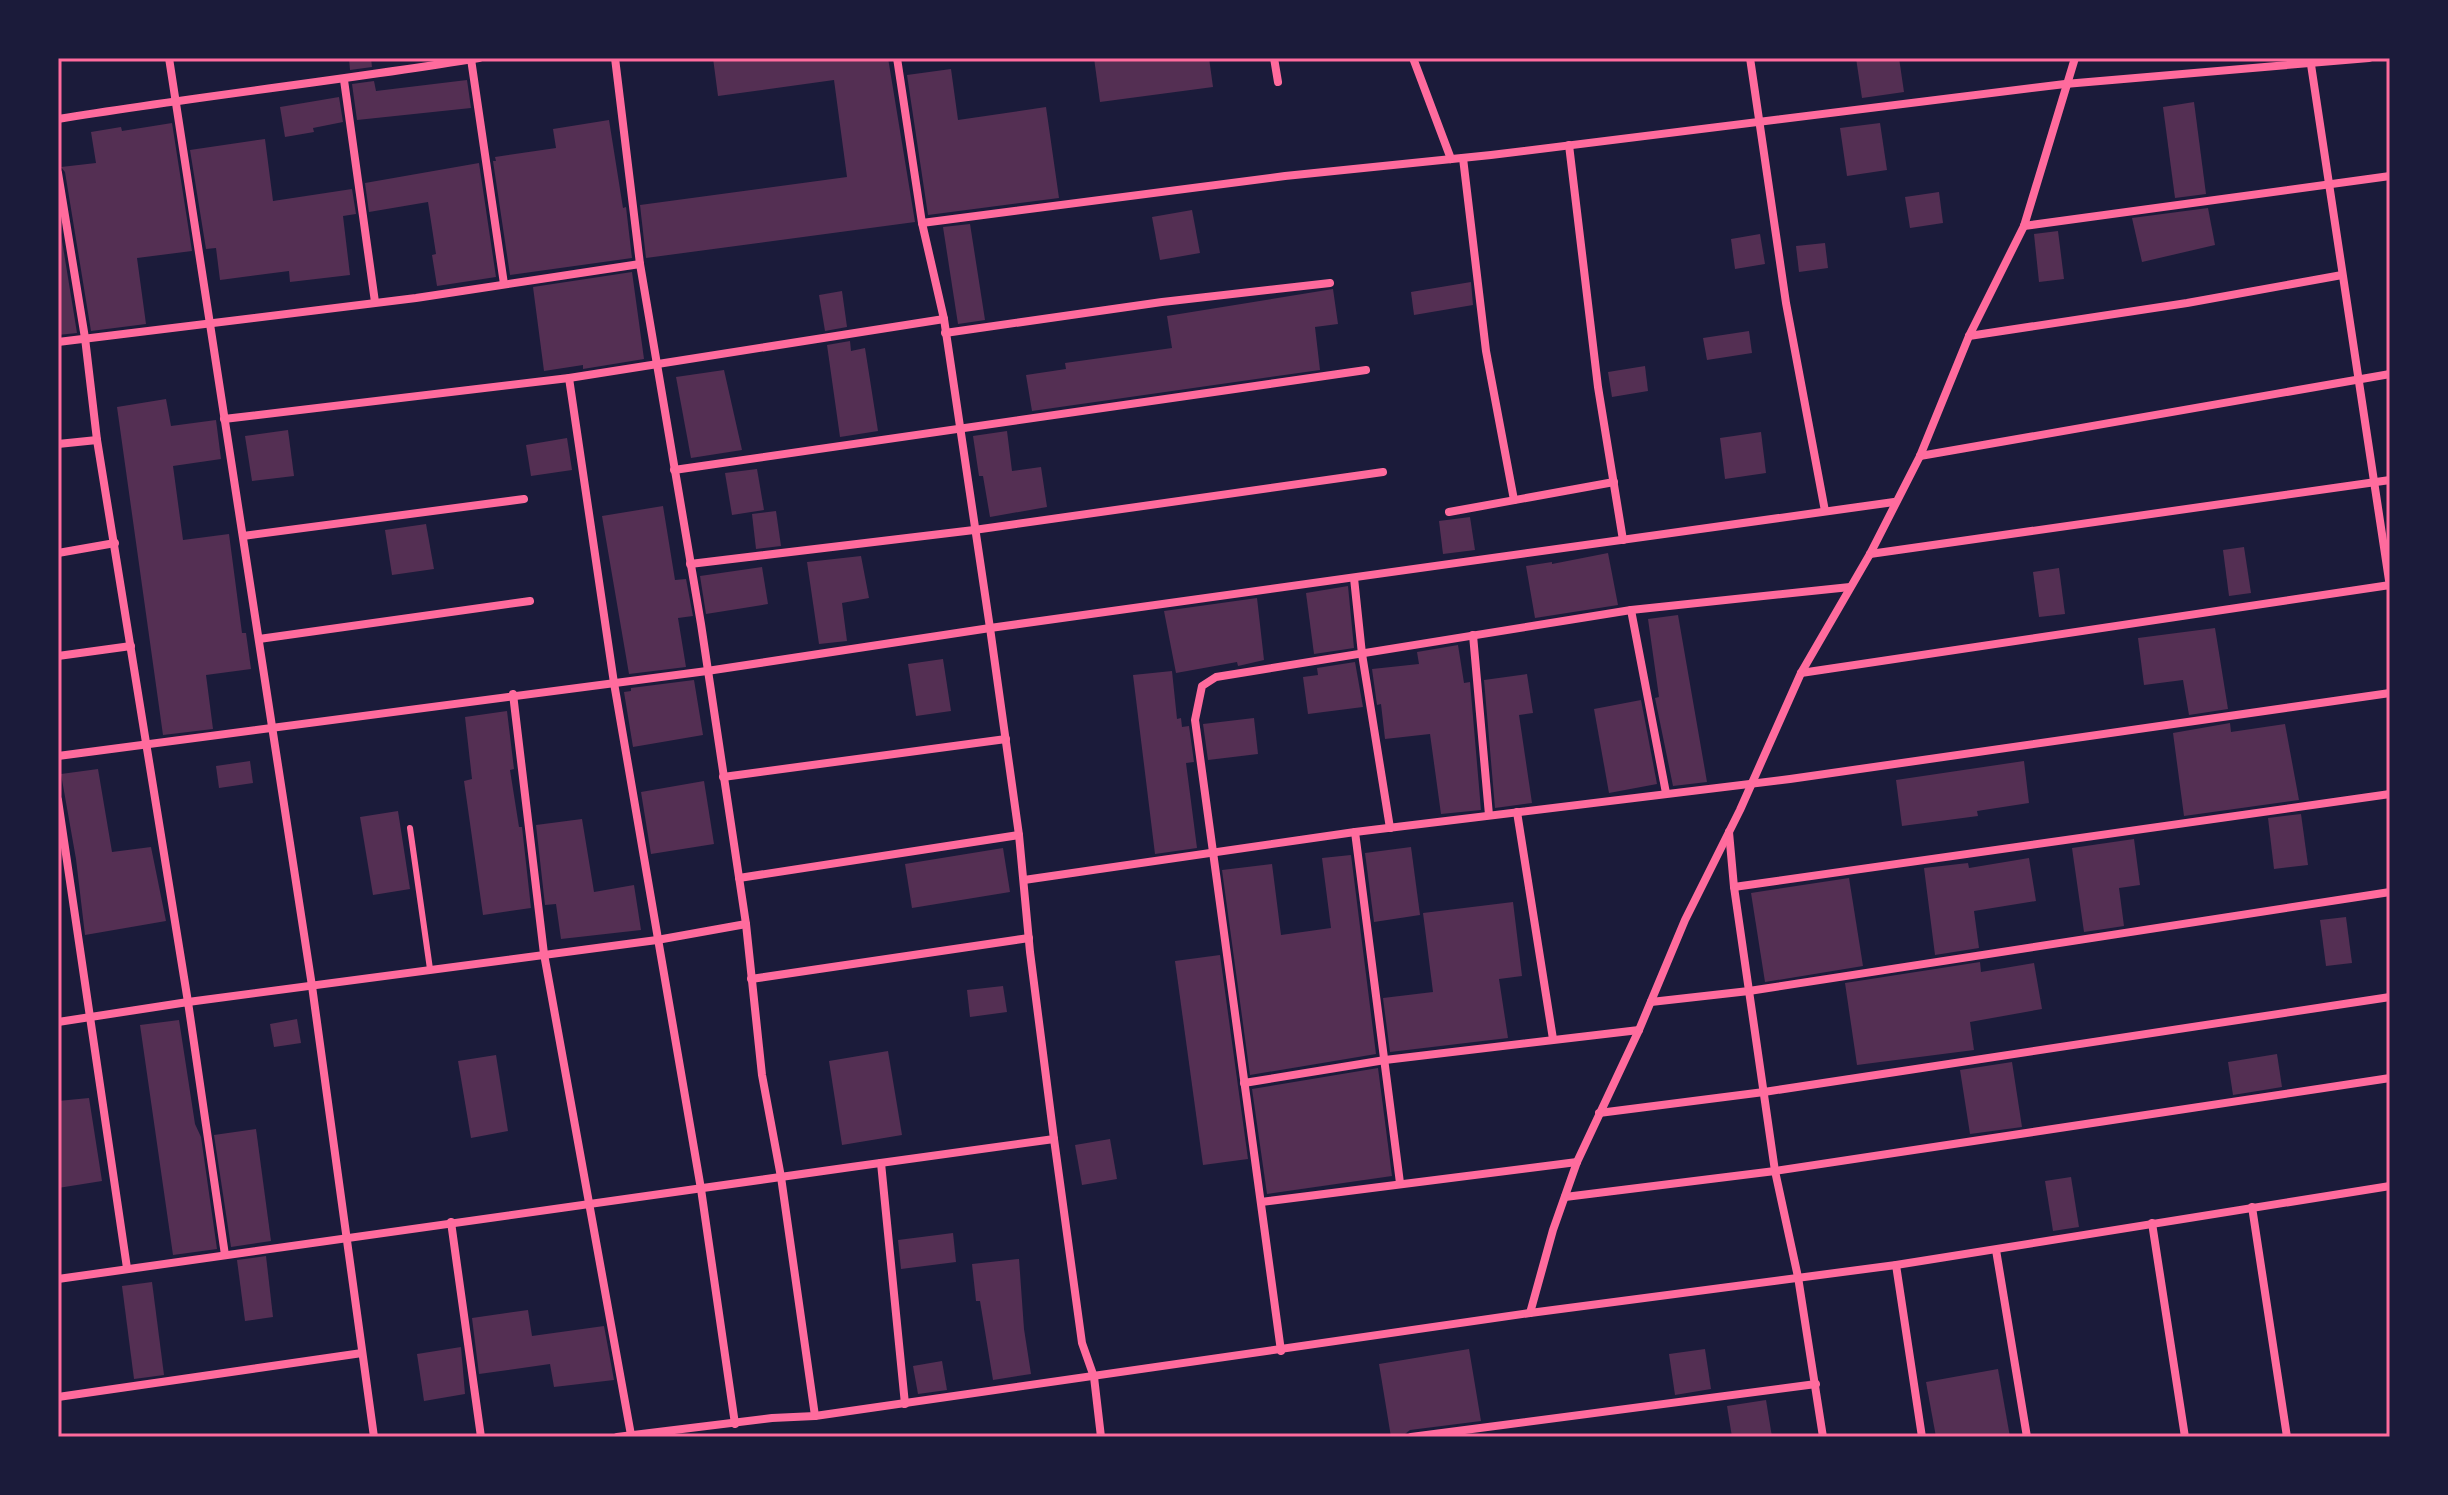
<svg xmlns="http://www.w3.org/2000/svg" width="2448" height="1495" font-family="'Nunito Sans',sans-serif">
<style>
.building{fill:#542f53}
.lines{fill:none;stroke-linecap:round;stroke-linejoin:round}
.service{stroke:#ff6b9d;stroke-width:6}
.minor{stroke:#ff6b9d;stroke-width:8}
.neatline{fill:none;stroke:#ff6b9d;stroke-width:3}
</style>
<rect width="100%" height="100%" fill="#1b1b3a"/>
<g class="building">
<polygon points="349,58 371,58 372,67 350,70"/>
<polygon points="713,58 888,58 915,222 646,258 640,205 847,177 834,80 718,96"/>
<polygon points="1094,58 1209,58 1213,87 1100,102"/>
<polygon points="1856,58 1899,58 1904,92 1862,98"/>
<polygon points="951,69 958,120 1046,107 1059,198 928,215 907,75"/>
<polygon points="467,80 471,108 357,120 352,84 374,81 376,91"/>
<polygon points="339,97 343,122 313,128 314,132 285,137 280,107"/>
<polygon points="2194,102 2206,194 2175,198 2163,107"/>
<polygon points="609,120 623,208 626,207 632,258 510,275 493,161 496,161 495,157 556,148 553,129"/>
<polygon points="172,123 192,251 137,258 146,324 91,331 65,172 61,167 96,163 91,132 121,127 122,131"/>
<polygon points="1880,123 1887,170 1847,176 1840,128"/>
<polygon points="265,139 273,201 352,189 356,214 343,216 350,275 290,282 289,271 220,280 216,248 206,249 190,150"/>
<polygon points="479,163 496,277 437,286 432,255 436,254 428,202 369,212 365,183"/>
<polygon points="1939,192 1943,223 1910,228 1905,197"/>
<polygon points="2208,208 2215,245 2142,262 2132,218"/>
<polygon points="1192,210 1200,253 1160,260 1152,217"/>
<polygon points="58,216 77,333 58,335"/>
<polygon points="970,224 985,320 958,324 943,227"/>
<polygon points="2058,231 2064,279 2039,282 2034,234"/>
<polygon points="1760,234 1765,264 1735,269 1731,239"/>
<polygon points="1825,243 1828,268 1799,272 1796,246"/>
<polygon points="632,272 644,359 583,369 583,365 544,371 533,287"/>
<polygon points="1471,282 1473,305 1414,315 1411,292"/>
<polygon points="1333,289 1338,324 1315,327 1320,370 1032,411 1026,375 1066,369 1065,363 1172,348 1167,316"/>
<polygon points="842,291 847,327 825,331 819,295"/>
<polygon points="1749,331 1752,353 1707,360 1703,338"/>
<polygon points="850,341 851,351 865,348 878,431 840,437 827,345"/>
<polygon points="1645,366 1648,391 1612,397 1608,372"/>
<polygon points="724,370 742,450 691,458 676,377"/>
<polygon points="166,399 171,426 216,420 221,459 173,466 183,540 229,534 242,633 246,633 251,669 206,675 213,729 163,735 117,407"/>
<polygon points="288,430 294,476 252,481 245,436"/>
<polygon points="1007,431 1012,471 1041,467 1047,507 990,517 983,476 979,476 973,436"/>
<polygon points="1761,432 1766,473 1725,479 1720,438"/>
<polygon points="567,438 572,470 531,476 526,445"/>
<polygon points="757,469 764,510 732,515 725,473"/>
<polygon points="663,506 675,580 686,579 693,616 678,618 686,667 629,674 602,516"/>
<polygon points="776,511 781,546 756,549 752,514"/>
<polygon points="1470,517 1475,550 1443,554 1439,521"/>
<polygon points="426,524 434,569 392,575 385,530"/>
<polygon points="2244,547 2251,593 2229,596 2223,550"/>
<polygon points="1608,553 1618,605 1535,618 1526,566 1552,562 1552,564"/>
<polygon points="861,556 869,598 842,603 847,641 819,644 807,562"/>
<polygon points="762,567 768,604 706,614 700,576"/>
<polygon points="2059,568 2065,614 2039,617 2033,572"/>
<polygon points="1348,586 1354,648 1314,654 1306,593"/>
<polygon points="1257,598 1264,660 1238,666 1237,662 1176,673 1164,611"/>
<polygon points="1678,615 1707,782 1673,786 1655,698 1659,697 1648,619"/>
<polygon points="2215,628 2228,709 2189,715 2183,680 2144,685 2138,638"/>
<polygon points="1458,645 1464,683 1470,682 1481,810 1441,814 1430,734 1385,739 1381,704 1377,705 1372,669 1419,664 1417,652"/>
<polygon points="943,659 951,711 916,716 908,664"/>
<polygon points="1355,662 1363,707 1308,714 1303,677 1318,675 1317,668"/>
<polygon points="1172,671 1177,719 1181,718 1182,727 1189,726 1194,762 1186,763 1197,848 1155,854 1133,675"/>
<polygon points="1527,674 1533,713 1519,715 1532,803 1495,808 1484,680"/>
<polygon points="694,680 703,735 633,747 624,692 631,691 631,688"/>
<polygon points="1641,700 1657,784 1609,793 1594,709"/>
<polygon points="507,711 514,769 510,770 519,827 522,827 531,908 483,915 464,781 472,779 465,717"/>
<polygon points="1254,718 1258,754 1208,760 1203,724"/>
<polygon points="2230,723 2231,732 2285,724 2299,800 2184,816 2173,733"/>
<polygon points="250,761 253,783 219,788 216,766"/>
<polygon points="2024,761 2029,803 1977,811 1978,816 1902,826 1896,780"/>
<polygon points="98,769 112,852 151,847 166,921 85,935 76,859 61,774"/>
<polygon points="704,781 714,844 651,854 641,792"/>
<polygon points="398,811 410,889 373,895 360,817"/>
<polygon points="2301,814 2308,865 2274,869 2268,818"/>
<polygon points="582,819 594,892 634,885 641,930 561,939 556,904 545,905 536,825"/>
<polygon points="2134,839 2140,885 2119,888 2124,926 2084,932 2072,848"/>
<polygon points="1411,847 1420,915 1374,922 1365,853"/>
<polygon points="1003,848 1010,892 912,908 905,864"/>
<polygon points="1351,855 1376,1054 1250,1075 1222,870 1272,864 1281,935 1331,928 1322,858"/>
<polygon points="2029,858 2036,901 1974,911 1979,948 1935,955 1924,868 1968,863 1969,868"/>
<polygon points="1849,878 1863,966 1765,982 1751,893"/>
<polygon points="1513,902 1522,976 1499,979 1508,1038 1390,1052 1383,998 1433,992 1423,913"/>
<polygon points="2346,917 2352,963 2326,966 2320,920"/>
<polygon points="1220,955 1248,1159 1203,1165 1175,961"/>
<polygon points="1980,962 1981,972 2034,963 2042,1009 1970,1022 1974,1050 1857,1065 1845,983"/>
<polygon points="1003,986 1007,1012 970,1017 967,990"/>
<polygon points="297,1019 301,1043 274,1047 270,1024"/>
<polygon points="179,1020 195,1124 201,1137 217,1249 173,1255 140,1025"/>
<polygon points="888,1051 902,1135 842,1145 829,1061"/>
<polygon points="2277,1054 2282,1087 2233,1095 2228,1062"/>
<polygon points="496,1055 508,1131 471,1138 458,1061"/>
<polygon points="2012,1062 2022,1127 1970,1134 1960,1070"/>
<polygon points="1378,1068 1392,1176 1267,1194 1252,1089"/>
<polygon points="89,1098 102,1181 58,1188 58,1101"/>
<polygon points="256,1129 271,1241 231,1247 214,1135"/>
<polygon points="1110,1139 1117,1179 1082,1185 1075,1145"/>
<polygon points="2071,1177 2079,1227 2053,1231 2045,1181"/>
<polygon points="953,1233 956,1262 901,1269 898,1240"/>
<polygon points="266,1256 273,1317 245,1321 237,1260"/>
<polygon points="1019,1259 1024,1329 1031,1374 993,1380 980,1301 976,1301 972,1264"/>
<polygon points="152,1282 164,1375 134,1379 122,1286"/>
<polygon points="528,1310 532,1336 604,1326 614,1380 554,1387 550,1364 479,1374 472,1318"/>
<polygon points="461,1347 465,1394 424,1401 417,1354"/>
<polygon points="1469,1349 1481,1421 1410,1430 1405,1434 1391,1437 1379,1364"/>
<polygon points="1705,1349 1711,1389 1675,1395 1669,1354"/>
<polygon points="942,1361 947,1390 918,1394 913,1366"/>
<polygon points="1998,1369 2010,1437 1936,1437 1926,1382"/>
<polygon points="1766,1400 1772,1437 1732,1437 1727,1406"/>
</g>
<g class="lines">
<polyline class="service" points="410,828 430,969"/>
<g class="minor">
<polyline points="169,58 312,986 374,1437"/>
<polyline points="615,58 640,264 701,624 746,924 762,1075 781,1177 815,1416"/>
<polyline points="897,58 922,223 944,319 990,628 1019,835 1030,952 1054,1139 1082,1343 1094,1377 1101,1437"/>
<polyline points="1274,58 1278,82"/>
<polyline points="1413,58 1451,159"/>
<polyline points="1750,58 1786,303 1825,511"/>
<polyline points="2310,58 2390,587"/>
<polyline points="471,59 504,284"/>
<polyline points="344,80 375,302"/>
<path d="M58,119C198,96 339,81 479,58"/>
<polyline points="1569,145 1598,387 1623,540"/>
<polyline points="1463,158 1486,351 1514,500"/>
<polyline points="58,173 85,338 97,440 188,1002 657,940 746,924"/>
<polyline points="922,223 1285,176 1491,155 2065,84 2369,58"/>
<polyline points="2024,226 2390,176"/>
<polyline points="945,333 1162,302 1330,283"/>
<polyline points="1969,336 2187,303 2342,275"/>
<polyline points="58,342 416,298 640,264"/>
<polyline points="569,378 614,683 701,1189 735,1424"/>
<polyline points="224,419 569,378 944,319"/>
<polyline points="58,444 97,440"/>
<polyline points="1920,456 2390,374"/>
<polyline points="674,470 1366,370"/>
<polyline points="1449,512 1614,482"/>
<polyline points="243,536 524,499"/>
<polyline points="58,553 115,543"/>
<polyline points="1870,554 2390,480"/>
<polyline points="690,564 974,530 1383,472"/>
<polyline points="1354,578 1362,654 1390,828"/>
<polyline points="1631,610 1666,793"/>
<polyline points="1473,635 1489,815"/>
<polyline points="259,639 530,601"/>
<polyline points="58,656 131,646"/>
<polyline points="1801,673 2390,585"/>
<polyline points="513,694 544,954 631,1435"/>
<polyline points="58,756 707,671 990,628 1894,502"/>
<polyline points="723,777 1006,739"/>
<polyline points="58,800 127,1268"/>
<polyline points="1517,812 1553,1039"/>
<polyline points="1355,832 1400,1183"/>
<polyline points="1729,832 1734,887 1775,1171 1798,1277 1823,1437"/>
<polyline points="739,878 1019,835"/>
<polyline points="1024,880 1355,832 1790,779 2390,693"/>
<polyline points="1734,887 2390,794"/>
<polyline points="751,979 1029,938"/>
<polyline points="1651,1002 1749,991 2390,892"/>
<polyline points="58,1022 188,1002 225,1255"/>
<polyline points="1244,1083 1385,1060 1639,1030"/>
<polyline points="1599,1113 1764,1092 2390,997"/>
<polyline points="881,1163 905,1404"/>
<polyline points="1565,1197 1775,1171 2390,1078"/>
<polyline points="1261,1202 1577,1162"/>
<polyline points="2252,1207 2287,1437"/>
<polyline points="451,1222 481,1437"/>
<polyline points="2152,1223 2185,1437"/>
<polyline points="1996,1250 2027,1437"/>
<polyline points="1896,1265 1922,1437"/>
<path d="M58,1279C390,1230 722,1185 1054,1139"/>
<polyline points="1530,1313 1553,1230 1577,1162 1639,1030 1685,920 1740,810 1801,673 1870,554 1920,456 1969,336 2024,226 2075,58"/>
<polyline points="1281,1351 1195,720 1202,686 1216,677 1631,610 1850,587"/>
<polyline points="58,1397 362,1353"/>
<polyline points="617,1437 772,1418 815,1416 1530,1313 1896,1265 2390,1186"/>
<polyline points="1411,1437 1816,1384"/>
</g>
</g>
<rect width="2448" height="1495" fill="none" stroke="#1b1b3a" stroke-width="120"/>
<rect x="60" y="60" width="2328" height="1375" class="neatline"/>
</svg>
